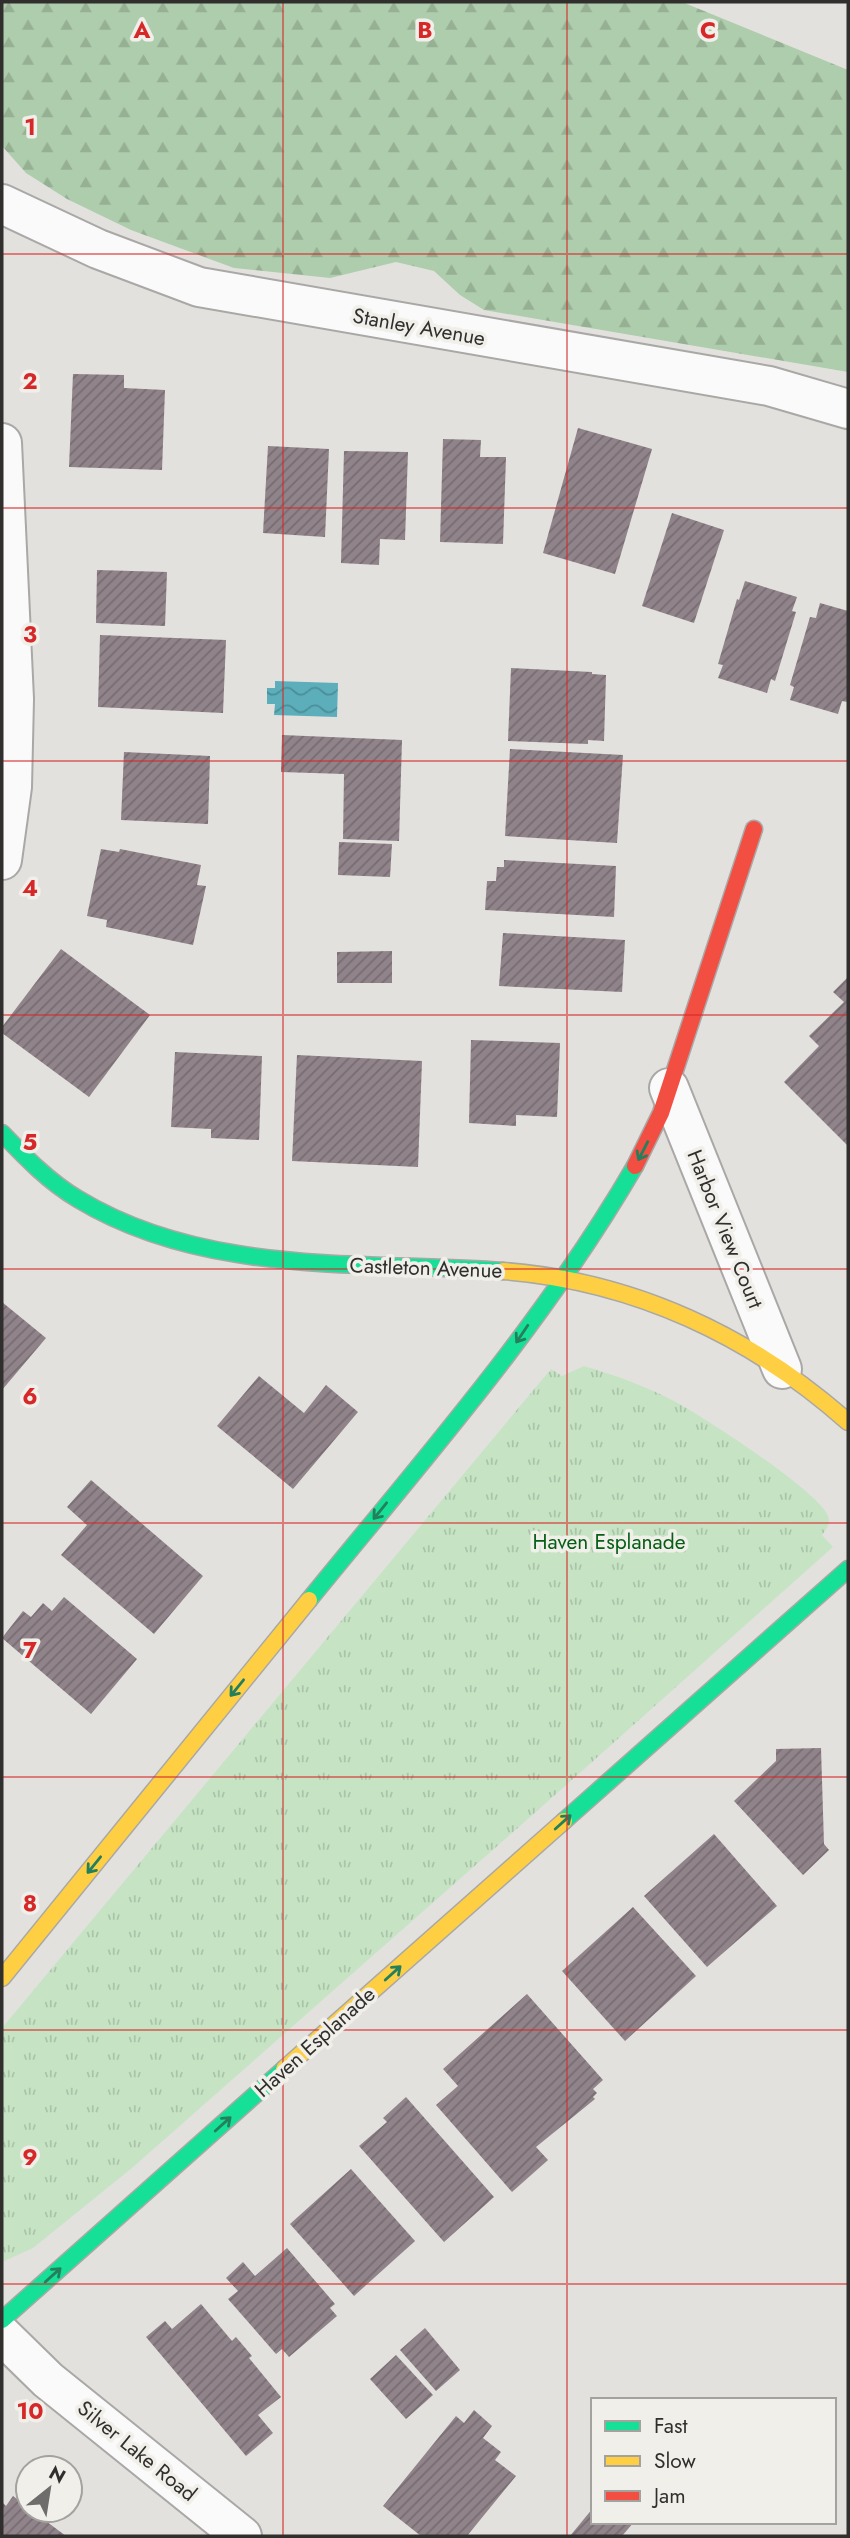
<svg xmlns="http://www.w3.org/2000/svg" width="850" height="2538" font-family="Jost,sans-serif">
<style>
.forest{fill:url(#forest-firs)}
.park{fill:url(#park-tufts)}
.water{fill:url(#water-waves)}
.building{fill:url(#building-hatch)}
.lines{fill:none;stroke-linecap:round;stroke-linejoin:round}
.street-casing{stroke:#a9a8a6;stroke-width:42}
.fast-casing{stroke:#a9a8a6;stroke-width:19}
.slow-casing{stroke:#a9a8a6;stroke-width:19}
.jam-casing{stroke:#a9a8a6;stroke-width:19}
.street{stroke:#fbfafa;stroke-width:38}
.fast{stroke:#16e098;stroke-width:16}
.slow{stroke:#ffcf43;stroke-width:16}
.jam{stroke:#f24e42;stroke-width:16}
.oneway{stroke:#247f5d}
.grid{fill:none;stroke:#d62828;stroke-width:2;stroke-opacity:0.55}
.labels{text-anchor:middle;stroke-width:7;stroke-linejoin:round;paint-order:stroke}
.street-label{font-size:21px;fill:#302f2d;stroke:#f1efe9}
.park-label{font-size:21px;fill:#055f15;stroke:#f1efe9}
.grid-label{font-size:23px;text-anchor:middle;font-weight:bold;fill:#d62828;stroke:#f1efe9;stroke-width:7;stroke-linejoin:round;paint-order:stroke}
</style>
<defs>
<pattern id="forest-firs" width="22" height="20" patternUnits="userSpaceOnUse" patternTransform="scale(1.75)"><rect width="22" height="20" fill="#aecdac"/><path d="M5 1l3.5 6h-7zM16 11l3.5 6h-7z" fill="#96b094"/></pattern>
<pattern id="park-tufts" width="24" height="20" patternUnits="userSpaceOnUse" patternTransform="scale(1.75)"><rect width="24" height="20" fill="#c6e4c4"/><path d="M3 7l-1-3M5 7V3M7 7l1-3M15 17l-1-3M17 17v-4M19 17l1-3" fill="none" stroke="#aac4a9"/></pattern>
<pattern id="water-waves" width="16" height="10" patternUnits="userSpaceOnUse" patternTransform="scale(1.75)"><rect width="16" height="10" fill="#5caebb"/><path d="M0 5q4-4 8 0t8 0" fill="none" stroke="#4c8e98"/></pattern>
<pattern id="building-hatch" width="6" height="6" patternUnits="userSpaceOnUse" patternTransform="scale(1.75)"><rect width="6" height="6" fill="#90848a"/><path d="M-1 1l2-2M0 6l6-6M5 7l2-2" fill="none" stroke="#766c71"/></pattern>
</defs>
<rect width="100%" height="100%" fill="#e2e1de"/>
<polygon class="forest" points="2,2 682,2 848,70 848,372 484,310 460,295 434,271 396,262 330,278 234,268 131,230 67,199 26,173 2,146"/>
<path class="park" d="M584,1366C615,1375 645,1386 674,1401C702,1416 819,1491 828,1516C831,1523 826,1530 822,1535L833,1547L564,1787L132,2168L33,2248L2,2262V2028L551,1369L562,1376Z"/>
<polygon class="water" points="275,681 338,683 337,717 274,715 275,704 267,704 267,688 275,688"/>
<g class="building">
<polygon points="73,374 124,375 124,388 165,390 162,470 69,467"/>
<polygon points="578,428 652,449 615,574 543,553"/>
<polygon points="443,439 481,440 480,457 506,457 503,544 440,542"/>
<polygon points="268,446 329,449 325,537 263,533"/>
<polygon points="344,451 408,452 405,540 380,539 379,565 341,563"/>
<polygon points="672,513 724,530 694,623 642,606"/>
<polygon points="97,570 167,572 165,626 96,623"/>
<polygon points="745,581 797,597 792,611 796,612 775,681 771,679 767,693 718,678 723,665 718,664 737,599 739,600"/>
<polygon points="820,603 848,611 848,698 847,702 842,701 838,714 790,700 794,687 790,685 810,617 816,618"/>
<polygon points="100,635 226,640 223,713 98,707"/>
<polygon points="511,668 592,672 592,674 606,675 604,741 588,740 588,744 508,741"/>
<polygon points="282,735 402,740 399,841 343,839 344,774 281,772"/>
<polygon points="510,749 623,755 617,843 505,836"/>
<polygon points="124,752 210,756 208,824 121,820"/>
<polygon points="339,842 392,844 390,877 338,875"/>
<polygon points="101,849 119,852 120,849 201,865 197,885 206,886 193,945 106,927 107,920 87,916"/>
<polygon points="504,860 616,866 614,917 485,910 487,881 496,881 497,867 504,867"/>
<polygon points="503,933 625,940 622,992 499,986"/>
<polygon points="61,949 150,1015 89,1097 2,1033 2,1027"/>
<polygon points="392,951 392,983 337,983 337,952"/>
<polygon points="848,977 848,1146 784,1082 819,1046 809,1036 844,1002 833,992"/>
<polygon points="471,1040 560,1043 557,1117 516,1115 516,1126 469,1123"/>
<polygon points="175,1052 262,1056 259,1140 211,1138 211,1129 171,1127"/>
<polygon points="297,1055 422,1061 418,1167 292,1161"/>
<polygon points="2,1302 46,1338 2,1390"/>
<polygon points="259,1376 304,1413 326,1385 358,1412 293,1489 217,1426"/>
<polygon points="91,1480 203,1576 154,1634 61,1555 87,1525 67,1507"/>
<polygon points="64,1597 137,1659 91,1714 2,1638 23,1611 31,1617 43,1603 52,1611"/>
<polygon points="821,1748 824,1844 829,1850 803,1875 734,1801 776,1761 776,1749"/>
<polygon points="714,1834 777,1906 707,1967 644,1896"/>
<polygon points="633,1907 696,1976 625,2041 562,1971"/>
<polygon points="527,1994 603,2080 593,2089 597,2093 593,2097 595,2099 536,2147 548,2160 512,2192 436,2105 458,2086 443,2069"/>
<polygon points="406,2097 494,2197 444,2242 359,2146 387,2122 383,2118"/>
<polygon points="351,2169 415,2241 354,2296 290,2224"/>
<polygon points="287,2248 335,2304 330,2308 337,2316 289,2357 282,2349 276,2354 228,2299 238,2291 226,2278 243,2262 255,2276"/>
<polygon points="201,2304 232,2341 236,2337 252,2356 249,2358 281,2397 258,2415 273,2433 246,2456 146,2337 165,2321 172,2329"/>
<polygon points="425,2328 460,2370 436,2391 400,2350"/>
<polygon points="396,2355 433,2395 406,2419 370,2379"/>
<polygon points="474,2410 492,2426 483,2438 501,2452 495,2460 516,2476 467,2536 421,2536 383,2506 456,2416 464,2423"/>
<polygon points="13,2496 28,2507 28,2510 31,2510 66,2536 2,2536 2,2502 6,2506"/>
<polygon points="593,2508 593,2522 634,2522 622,2536 570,2536"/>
</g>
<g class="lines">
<g class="street-casing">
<g id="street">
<polyline points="2,204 98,249 199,287 769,386 848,409"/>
<polyline points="2,443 14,699 12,787 2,860"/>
<polyline points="669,1088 782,1369"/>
<polyline points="2,2335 48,2380 242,2536"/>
</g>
</g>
<g class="fast-casing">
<g id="fast">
<path d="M2,1133C25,1157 49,1182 78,1199C205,1276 361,1261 503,1271"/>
<path d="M309,1600C423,1460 544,1323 635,1166"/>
<polyline points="564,1821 848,1569"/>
<polyline points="2,2320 284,2069"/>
</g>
</g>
<g class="slow-casing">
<g id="slow">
<path d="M503,1271C634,1281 751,1336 848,1422"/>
<polyline points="2,1978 309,1600"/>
<polyline points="284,2069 564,1821"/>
</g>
</g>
<g class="jam-casing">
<polyline id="jam" points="635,1166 661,1113 754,829"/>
</g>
<use href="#street" class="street"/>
<use href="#fast" class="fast"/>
<use href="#slow" class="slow"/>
<use href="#jam" class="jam"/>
</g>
<defs><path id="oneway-shaft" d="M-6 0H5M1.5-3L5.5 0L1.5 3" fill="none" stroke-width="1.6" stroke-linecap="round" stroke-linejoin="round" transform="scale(1.75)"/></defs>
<g class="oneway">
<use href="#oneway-shaft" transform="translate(643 1151) rotate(117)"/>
<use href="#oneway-shaft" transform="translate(522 1334) rotate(124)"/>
<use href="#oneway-shaft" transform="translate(380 1511) rotate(129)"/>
<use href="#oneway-shaft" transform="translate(237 1688) rotate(129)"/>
<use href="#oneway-shaft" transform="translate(563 1822) rotate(-42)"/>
<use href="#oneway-shaft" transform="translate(94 1865) rotate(129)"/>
<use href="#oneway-shaft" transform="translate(393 1973) rotate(-42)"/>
<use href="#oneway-shaft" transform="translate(223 2124) rotate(-42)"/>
<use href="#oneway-shaft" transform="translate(53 2275) rotate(-42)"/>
</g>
<path class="grid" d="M283,2V2536M567,2V2536M2,254H848M2,508H848M2,761H848M2,1015H848M2,1269H848M2,1523H848M2,1777H848M2,2030H848M2,2284H848"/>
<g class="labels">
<g class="street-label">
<text transform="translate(419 327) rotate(10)" y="7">Stanley Avenue</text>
<text transform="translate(725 1229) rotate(68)" y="7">Harbor View Court</text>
<text transform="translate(426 1268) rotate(2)" y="7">Castleton Avenue</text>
<text transform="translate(315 2042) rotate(-42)" y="7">Haven Esplanade</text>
<text transform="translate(137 2451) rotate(39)" y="7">Silver Lake Road</text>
</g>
<g class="park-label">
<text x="609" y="1549">Haven Esplanade</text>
</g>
</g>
<g class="grid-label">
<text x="142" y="38">A</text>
<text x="425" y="38">B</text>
<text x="708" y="38">C</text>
<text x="30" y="135">1</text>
<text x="30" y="389">2</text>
<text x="30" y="642">3</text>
<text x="30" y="896">4</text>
<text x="30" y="1150">5</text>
<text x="30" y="1404">6</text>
<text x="30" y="1658">7</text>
<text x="30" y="1911">8</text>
<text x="30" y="2165">9</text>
<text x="30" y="2419">10</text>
</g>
<rect width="850" height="2538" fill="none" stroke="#302f2d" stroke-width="7"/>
<rect x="591" y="2398" width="245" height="126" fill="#f1efe9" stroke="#a4a29e" stroke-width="2"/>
<rect x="605" y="2421" width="35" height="10" fill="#16e098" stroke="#a4a29e" stroke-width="2"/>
<text x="654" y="2433" font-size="21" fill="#302f2d">Fast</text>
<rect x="605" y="2456" width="35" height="10" fill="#ffcf43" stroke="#a4a29e" stroke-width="2"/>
<text x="654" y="2468" font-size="21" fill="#302f2d">Slow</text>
<rect x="605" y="2491" width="35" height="10" fill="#f24e42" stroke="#a4a29e" stroke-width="2"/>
<text x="654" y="2503" font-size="21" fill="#302f2d">Jam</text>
<g transform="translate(49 2489) rotate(30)"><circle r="33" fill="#f1efe9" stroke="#a4a29e" stroke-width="2"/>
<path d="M0-5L12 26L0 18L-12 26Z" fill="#6e6d6b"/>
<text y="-10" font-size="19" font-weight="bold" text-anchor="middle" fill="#302f2d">N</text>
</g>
</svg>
